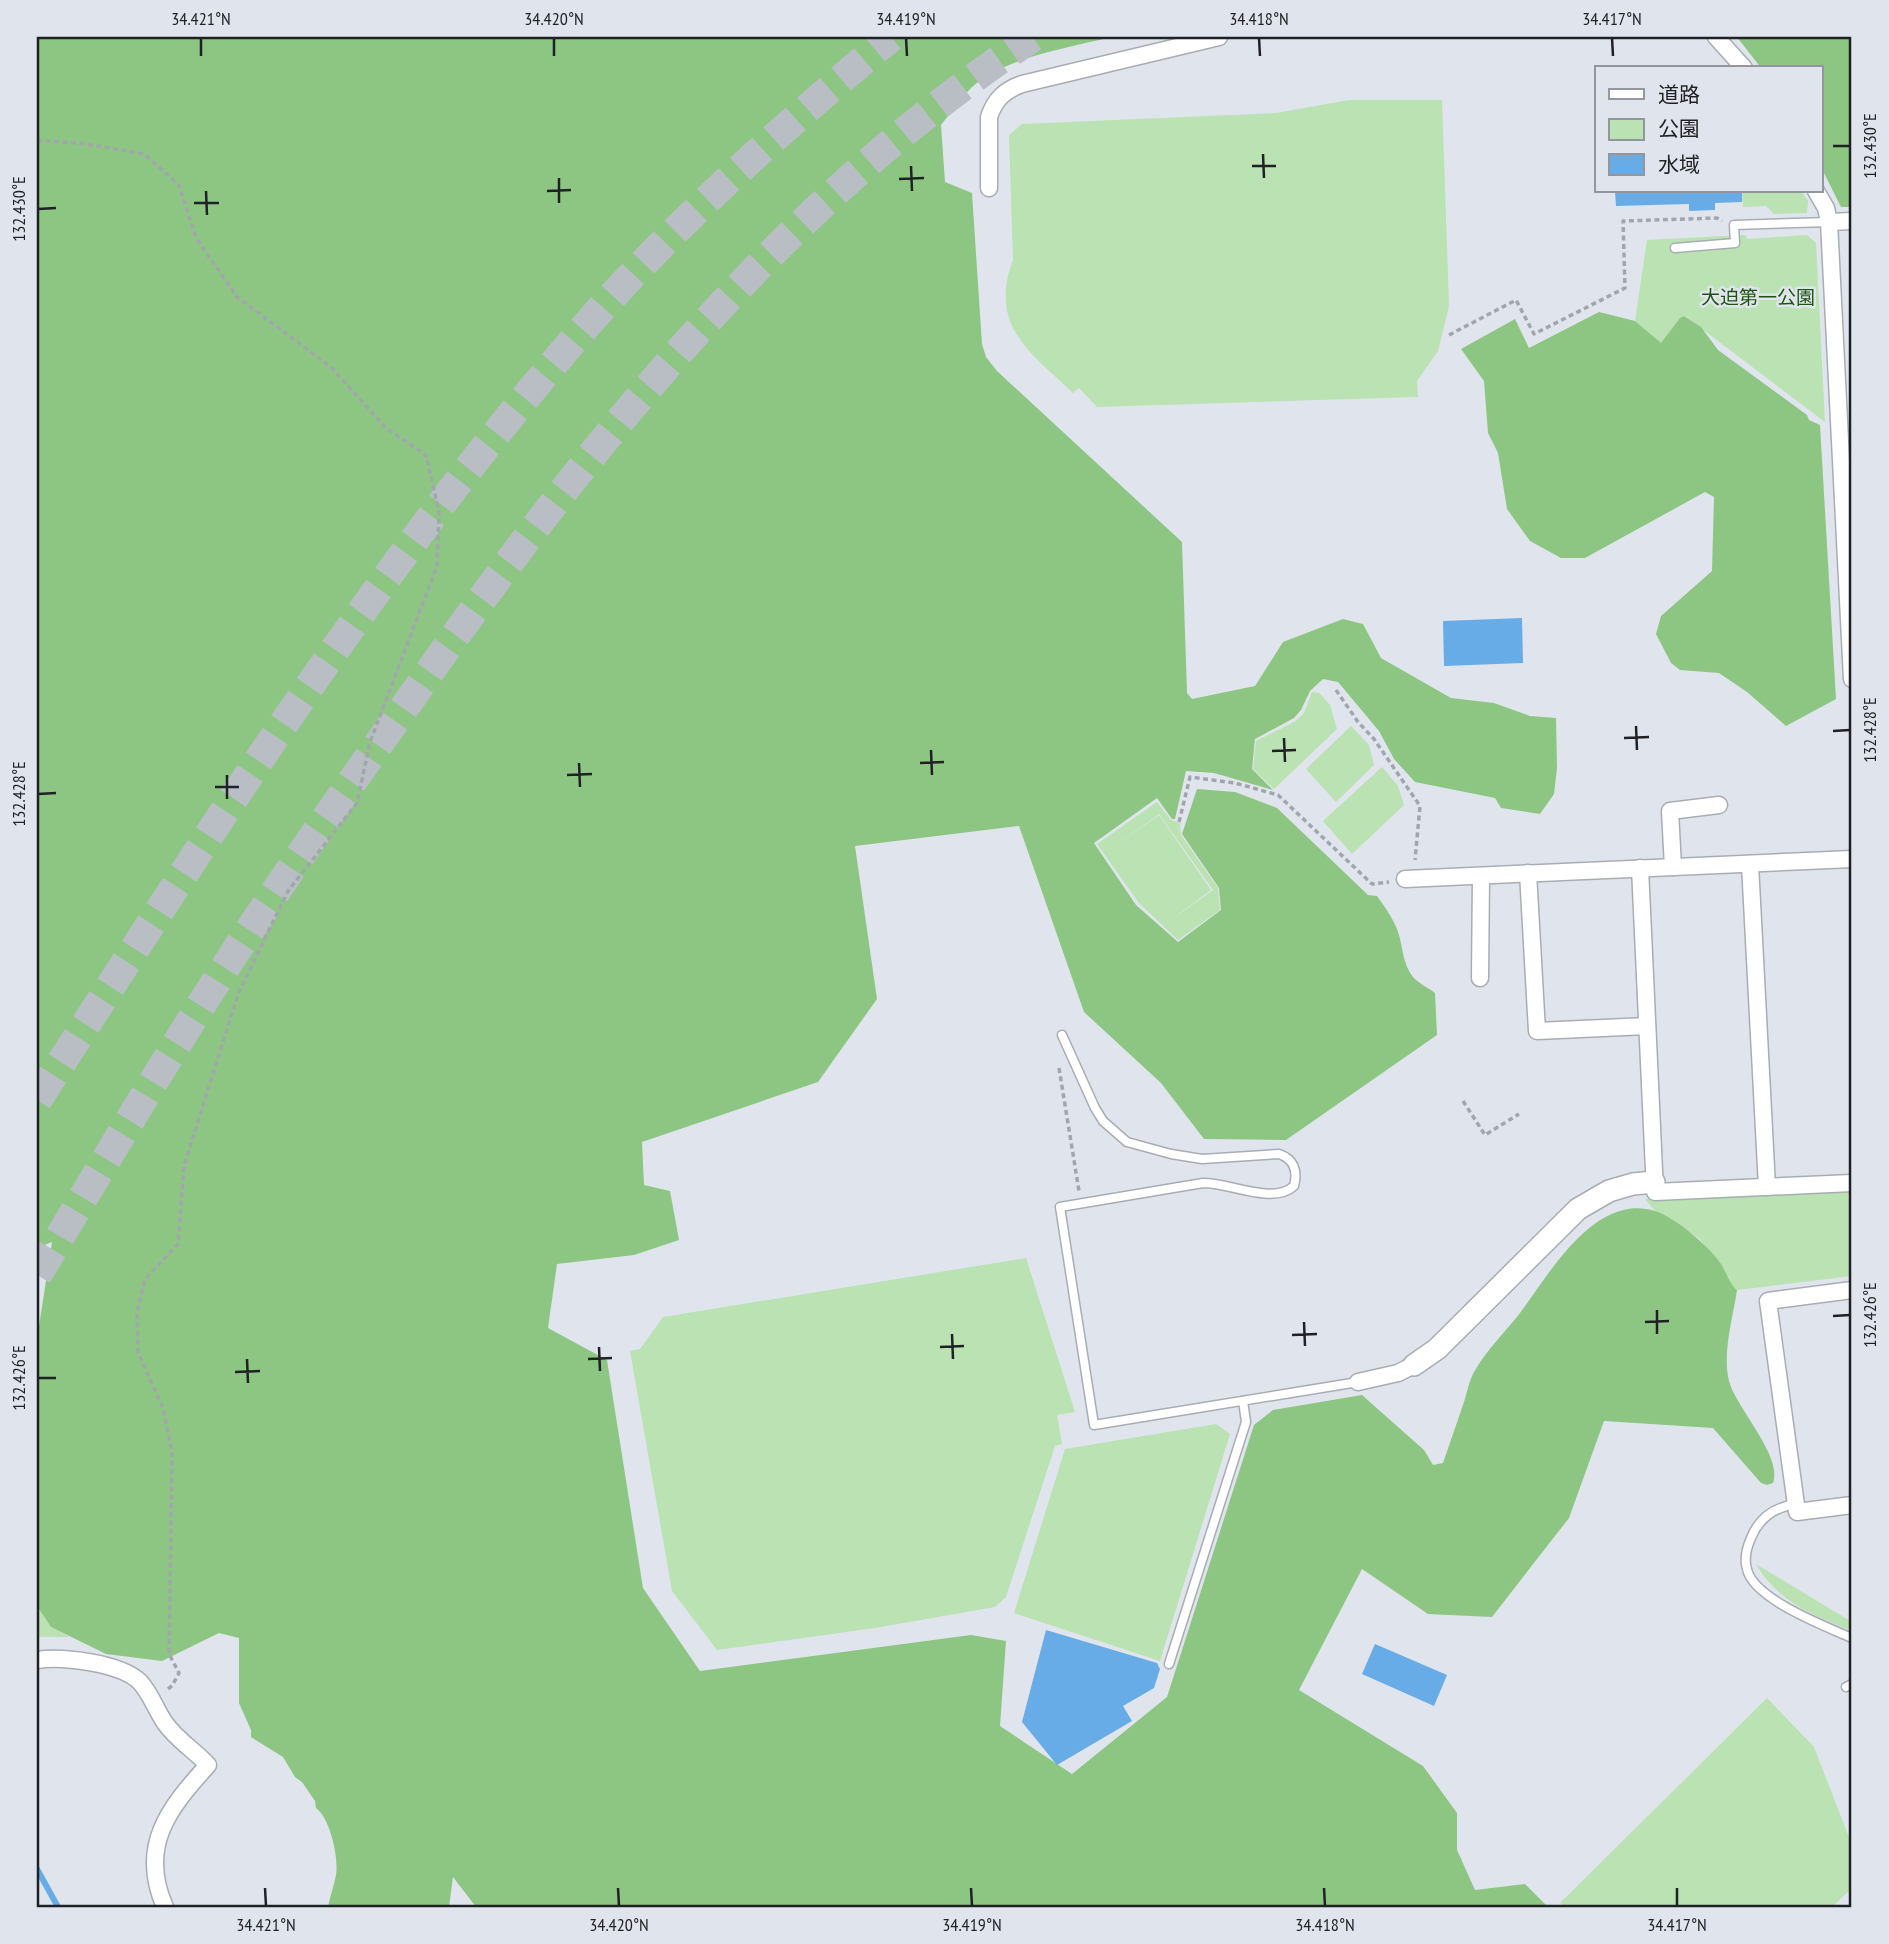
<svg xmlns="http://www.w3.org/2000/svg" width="1889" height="1944" font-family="'PT Sans Narrow','Noto Sans JP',sans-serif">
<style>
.green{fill:#bae2b2;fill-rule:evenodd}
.forest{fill:#8dc682}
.water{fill:#67abe7}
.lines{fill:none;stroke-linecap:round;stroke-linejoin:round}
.stream{stroke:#67abe7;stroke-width:6}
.motorway-tunnel{stroke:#b9bec5;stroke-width:30;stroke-dasharray:30 15;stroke-linecap:butt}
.service-casing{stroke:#a8adb4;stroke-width:11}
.minor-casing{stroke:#a8adb4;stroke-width:19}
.tertiary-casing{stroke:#a8adb4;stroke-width:24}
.path{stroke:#a2a6ac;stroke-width:3.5;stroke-dasharray:5 3.5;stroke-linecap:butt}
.service{stroke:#fff;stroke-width:8}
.minor{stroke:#fff;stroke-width:16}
.tertiary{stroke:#fff;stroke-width:21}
.ticks{fill:none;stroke:#1f2124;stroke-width:2.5}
.labels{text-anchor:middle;stroke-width:5;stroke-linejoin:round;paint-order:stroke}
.park-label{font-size:19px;fill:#1d5410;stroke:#e0e5ed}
.neatline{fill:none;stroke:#1f2124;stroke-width:2.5}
.ticks-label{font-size:18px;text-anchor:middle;fill:#1f2124}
</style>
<rect width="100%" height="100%" fill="#e0e5ed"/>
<g class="green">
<path d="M1349,100H1442L1449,306L1438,351L1417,381L1418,397L1097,407L1079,388L1073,393C1031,353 988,326 1013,260L1009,135L1022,124L1276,113Z"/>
<polygon points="1742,191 1801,191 1808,201 1807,213 1774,214 1766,206 1743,207"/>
<polygon points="1746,235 1747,239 1807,235 1816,243 1825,422 1685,316 1680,318 1661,344 1635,321 1647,240"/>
<polygon points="1312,692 1319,693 1330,705 1337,729 1274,789 1253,769 1256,741 1296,721 1304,713"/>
<polygon points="1351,726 1369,745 1374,765 1336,802 1306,769"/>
<polygon points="1382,767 1398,786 1404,805 1352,854 1323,821"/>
<path d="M1157,802L1171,820L1180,823L1181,835L1218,888L1220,910L1178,940L1139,903L1097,844ZM1159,814L1213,890L1164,925L1211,890L1159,815L1110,849Z"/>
<polygon points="1852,1191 1852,1276 1737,1290 1729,1282 1719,1261 1712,1255 1699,1238 1655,1211 1645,1199"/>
<polygon points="1026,1258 1075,1412 1057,1415 1062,1444 1055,1446 1006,1597 995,1607 875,1628 717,1650 672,1591 630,1351 640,1349 663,1317"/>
<polygon points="1216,1424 1230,1434 1160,1661 1014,1613 1065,1449"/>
<path d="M1756,1564L1852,1622V1631C1813,1615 1779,1603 1756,1564Z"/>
<polygon points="37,1606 51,1627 70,1637 37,1637"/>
<polygon points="1767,1698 1814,1747 1852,1845 1852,1888 1832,1907 1564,1907 1560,1903"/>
</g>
<g class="forest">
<path d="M37,37H1111C1068,48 1006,57 972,87C961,98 951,113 941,125L945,182L972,193L982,344L986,357L997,371L1182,542L1187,693L1192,699L1255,686L1283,642L1343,619L1363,624L1381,658L1451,698L1494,703L1530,716L1556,718L1557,768L1554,794L1540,814L1501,808L1495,798L1415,782L1394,759L1379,731L1338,682L1323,679L1310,691L1301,710L1294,718L1255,739L1252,769L1273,790L1214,773L1186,771L1175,819H1172L1157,798L1094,843L1136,905L1178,942L1221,910L1219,888L1182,834L1197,789L1235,792L1277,808L1368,895L1377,896C1385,907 1395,921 1399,935C1403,949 1403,964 1413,977C1419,984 1428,987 1435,993L1437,1035L1286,1140L1204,1139L1161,1083L1084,1012L1019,826L855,846L877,999L818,1082L642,1142L644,1185L670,1191L679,1240L634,1255L557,1264L548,1328L607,1360L643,1588L700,1671L971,1635L1006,1641L1000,1726L1072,1774L1167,1697L1254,1425L1273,1410L1362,1395L1424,1450L1433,1465L1443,1463C1450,1443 1457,1422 1464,1402C1467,1393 1469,1381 1474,1372C1486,1351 1505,1332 1520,1313C1549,1274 1595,1192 1655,1211C1676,1218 1709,1246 1721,1264C1727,1273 1728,1282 1737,1290C1733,1318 1722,1353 1729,1381C1736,1408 1783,1456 1773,1483L1767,1485L1761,1483L1713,1428L1604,1421L1569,1518L1492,1617L1428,1614L1362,1569L1299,1690L1423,1766L1457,1813V1850L1475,1890L1525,1884L1548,1907H476L453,1877L449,1907H328C330,1896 334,1886 336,1875C339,1858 330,1818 316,1808L315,1801L302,1782L295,1777L283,1757L251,1737V1730L239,1703V1638L219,1633L162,1661L106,1654L51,1627L37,1606V1339L52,1242L37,1248Z"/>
<polygon points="1737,37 1852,37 1852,207 1841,207 1821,167 1821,68 1761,68"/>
<polygon points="1599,312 1635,321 1661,343 1680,318 1684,316 1701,327 1718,350 1807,415 1809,420 1820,425 1836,699 1786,726 1747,692 1719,673 1680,670 1671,663 1656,634 1661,616 1712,571 1714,497 1705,492 1585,558 1561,558 1530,541 1507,509 1498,453 1488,433 1484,381 1461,349 1515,319 1529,348"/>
</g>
<g class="water">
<polygon points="1615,191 1742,191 1742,202 1715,203 1715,210 1689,211 1689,204 1616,206"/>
<polygon points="1522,618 1523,663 1444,666 1443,621"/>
<polygon points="1046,1630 1157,1663 1160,1669 1154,1688 1123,1706 1132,1721 1057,1765 1022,1722"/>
<polygon points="1375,1644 1447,1675 1434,1706 1362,1674"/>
</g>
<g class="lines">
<polyline class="stream" points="37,1869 58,1907"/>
<g class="motorway-tunnel">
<path d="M37,1100C210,833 380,561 591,320C682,217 786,125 891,37"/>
<path d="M37,1275C96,1176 155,1077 217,980C278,885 344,793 409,701C582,454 778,205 1033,37"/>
</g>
<g class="service-casing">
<g id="service">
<polyline points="1675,248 1735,243 1734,225 1829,222"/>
<path d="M1062,1035L1095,1108L1103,1121L1127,1142L1171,1154L1202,1159L1279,1154C1294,1159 1298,1171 1294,1186C1273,1205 1232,1183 1203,1183L1060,1207L1094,1425L1358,1382"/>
<path d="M1796,1504C1775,1507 1759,1518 1751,1538C1747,1547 1744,1559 1747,1569C1753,1599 1827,1627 1852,1638"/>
<polyline points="1169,1664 1246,1422 1243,1401"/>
<polyline points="1846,1687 1852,1684"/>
</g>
</g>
<g class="minor-casing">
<g id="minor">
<polyline points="1716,37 1744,68"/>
<path d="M989,188V117C995,99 1005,90 1022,84L1219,37"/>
<polyline points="1816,191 1826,208 1829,222 1852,679"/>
<polyline points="1829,222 1852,221"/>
<polyline points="1750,864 1767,1187"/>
<polyline points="1673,867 1670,811 1719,805"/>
<polyline points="1640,868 1655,1192 1852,1183"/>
<polyline points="1528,873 1537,1031 1647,1026"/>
<polyline points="1405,879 1852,859"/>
<polyline points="1480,978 1481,876"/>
<polyline points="1852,1290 1768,1301 1797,1512 1852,1505"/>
<polyline points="1358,1382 1398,1373 1414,1365"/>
<path d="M37,1660C62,1656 121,1663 140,1682C151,1694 156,1710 165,1723C176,1739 195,1751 208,1765C169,1808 138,1846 165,1907"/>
</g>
</g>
<g class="tertiary-casing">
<polyline id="tertiary" points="1414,1365 1437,1349 1578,1209 1609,1191 1633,1184 1654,1182"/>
</g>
<g class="path">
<polyline points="37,140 86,144 144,154 179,185 196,238 237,297 331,367 386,428 426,455 439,512 437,566 370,742 357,803 288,891 238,994 184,1166 178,1244 145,1279 137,1311 138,1352 163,1408 172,1452 169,1654 179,1673 172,1686 165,1691"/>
<polyline points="1803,306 1815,305"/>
<polyline points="1449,335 1516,300 1534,334 1625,288 1623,221 1717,218 1722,221"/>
<polyline points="1336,690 1358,722 1374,739 1420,806 1415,860"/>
<polyline points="1179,822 1190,777 1235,783 1278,795 1372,884 1389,882"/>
<polyline points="1059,1068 1079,1191"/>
<polyline points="1463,1101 1485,1135 1519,1114"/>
</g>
<use href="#service" class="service"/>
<use href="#minor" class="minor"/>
<use href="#tertiary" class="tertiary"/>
</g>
<path class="ticks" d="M201,38V56M554,38V56M906,38L907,56M1259,38L1260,56M1612,38L1613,56M1833,146H1850M1263,154L1264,178M911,166L912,191M1252,166H1276M559,178V203M899,179L924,178M206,191L207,215M547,191L571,190M194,203H219M38,209L56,208M1636,726L1637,750M1833,731L1850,730M1284,738L1285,762M1624,738L1649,737M931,750L932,775M1272,751L1296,750M579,763L580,787M920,763L944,762M227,775V799M567,775L592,774M215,787H239M38,794L56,793M1657,1310V1334M1833,1316L1850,1315M1304,1322L1305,1346M1645,1322L1669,1321M952,1334L953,1359M1292,1335L1317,1334M599,1347L600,1371M940,1347L964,1346M247,1359L248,1383M588,1359L612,1358M235,1372L260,1371M38,1378H56M265,1888L266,1906M618,1888L619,1906M971,1888L972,1906M1324,1888L1325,1906M1677,1888V1906"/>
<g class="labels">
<g class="park-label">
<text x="1758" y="304">大迫第一公園</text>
</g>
</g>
<rect width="1889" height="1944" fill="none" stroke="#e0e5ed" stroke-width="77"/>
<rect x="1595" y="66" width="228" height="126" fill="#e0e5ed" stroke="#93979d" stroke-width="2"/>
<rect x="1609" y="89" width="35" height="10" fill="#ffffff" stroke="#93979d" stroke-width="2"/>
<text x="1658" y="102" font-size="21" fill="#1f2124">道路</text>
<rect x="1609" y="119" width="35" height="21" fill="#bae2b2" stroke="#93979d" stroke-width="2"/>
<text x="1658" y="136" font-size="21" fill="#1f2124">公園</text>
<rect x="1609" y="154" width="35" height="21" fill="#67abe7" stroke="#93979d" stroke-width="2"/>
<text x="1658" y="172" font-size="21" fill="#1f2124">水域</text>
<rect x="38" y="38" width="1812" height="1868" class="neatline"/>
<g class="ticks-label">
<text x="201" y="25">34.421°N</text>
<text x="554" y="25">34.420°N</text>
<text x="906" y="25">34.419°N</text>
<text x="1259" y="25">34.418°N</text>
<text x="1612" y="25">34.417°N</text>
<text transform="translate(1870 146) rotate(-90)" y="6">132.430°E</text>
<text transform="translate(19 209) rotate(-90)" y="6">132.430°E</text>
<text transform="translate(1870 730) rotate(-90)" y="6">132.428°E</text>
<text transform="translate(19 794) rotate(-90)" y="6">132.428°E</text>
<text transform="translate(1870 1315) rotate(-90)" y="6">132.426°E</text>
<text transform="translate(19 1378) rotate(-90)" y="6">132.426°E</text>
<text x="266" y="1931">34.421°N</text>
<text x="619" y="1931">34.420°N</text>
<text x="972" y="1931">34.419°N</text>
<text x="1325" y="1931">34.418°N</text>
<text x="1677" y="1931">34.417°N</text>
</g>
</svg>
